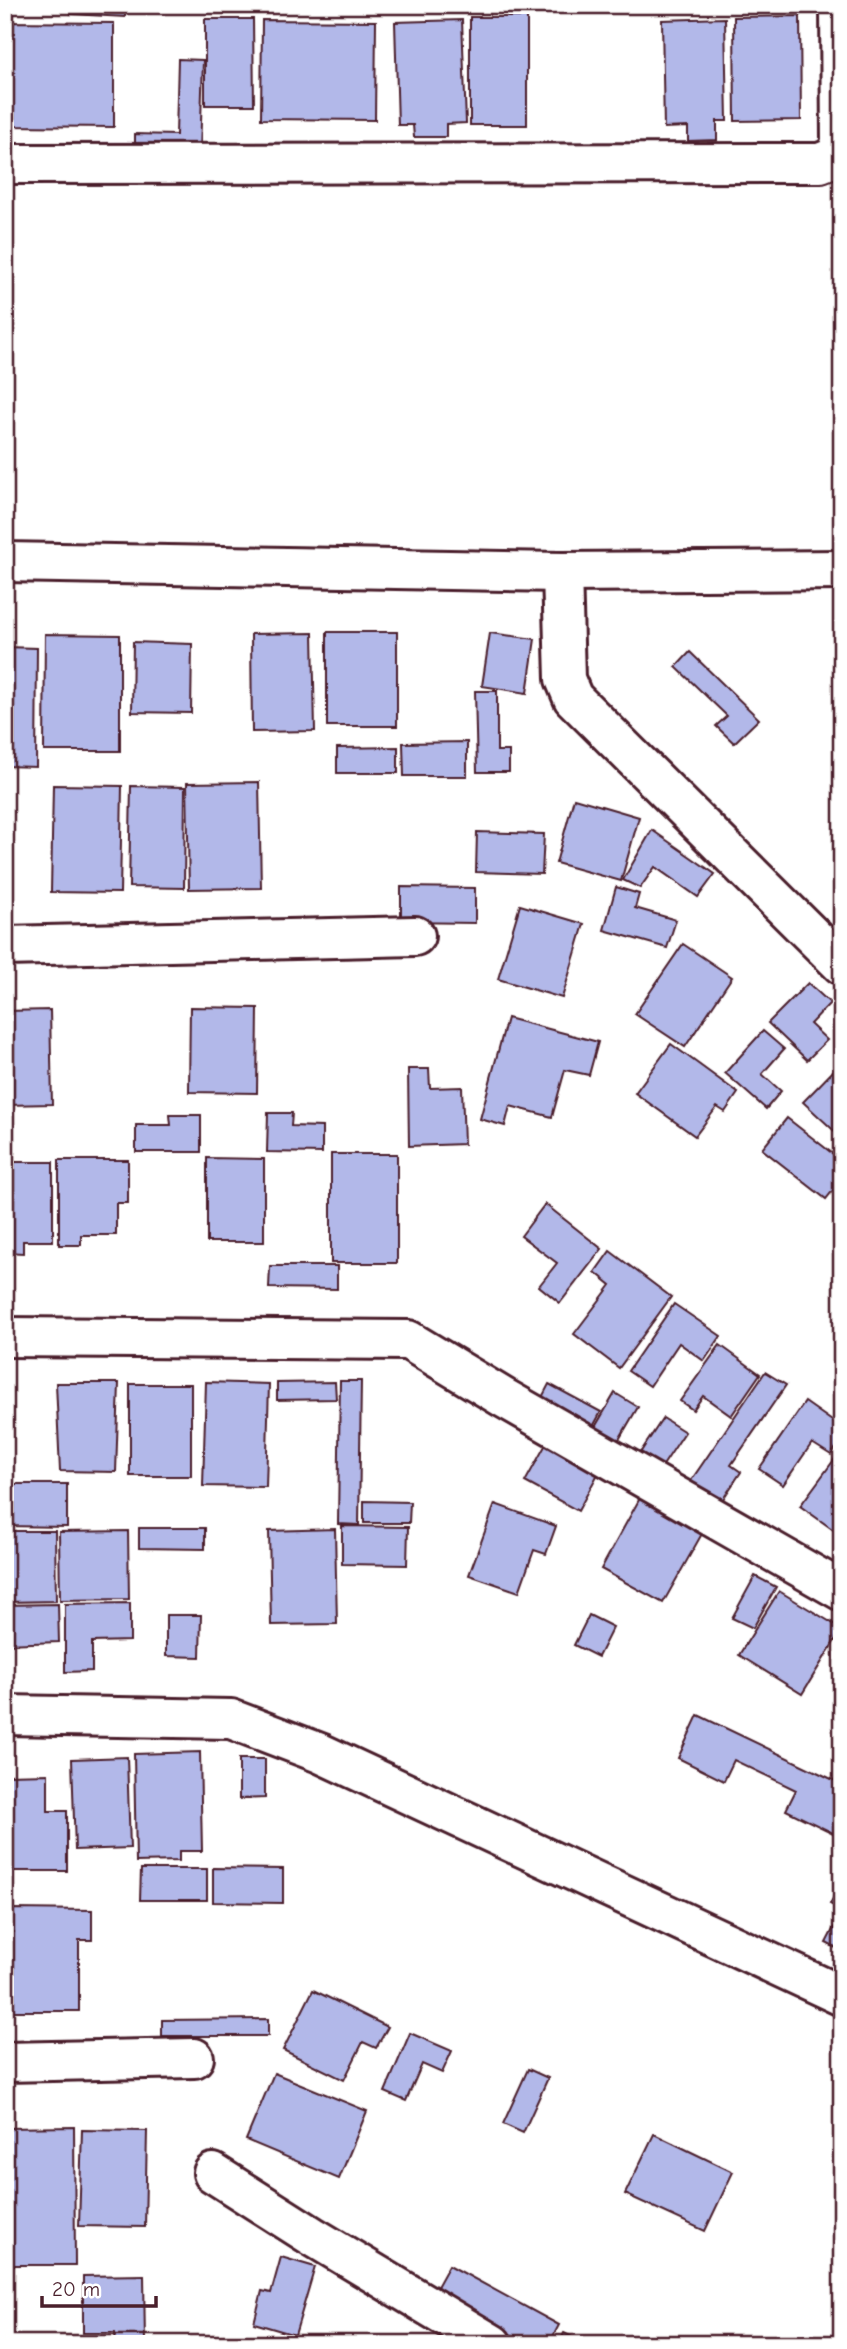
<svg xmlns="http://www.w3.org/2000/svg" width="847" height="2349" font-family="'Comic Neue',sans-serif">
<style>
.building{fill:#b2b8e9;stroke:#4a1f2b;stroke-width:2}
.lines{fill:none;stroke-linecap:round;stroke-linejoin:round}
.minor-casing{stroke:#4a1f2b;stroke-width:44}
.minor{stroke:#fff;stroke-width:38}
</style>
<rect width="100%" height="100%" fill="#fff"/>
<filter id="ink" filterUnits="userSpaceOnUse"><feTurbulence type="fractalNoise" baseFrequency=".0143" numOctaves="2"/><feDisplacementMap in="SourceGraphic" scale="14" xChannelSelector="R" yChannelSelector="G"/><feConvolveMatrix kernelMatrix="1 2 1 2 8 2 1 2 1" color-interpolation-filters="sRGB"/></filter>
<g filter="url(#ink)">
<g class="building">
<polygon points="72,5 126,5 125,17 71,14"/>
<polygon points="800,16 801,120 735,121 734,17"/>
<rect x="470" y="17" width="57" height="108"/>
<polygon points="725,18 727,121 717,121 717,140 688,141 688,127 664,128 662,20"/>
<polygon points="205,19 253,19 254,105 205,105"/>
<polygon points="262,20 376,21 375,120 261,119"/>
<polygon points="462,20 466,123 446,124 446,137 414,137 413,125 398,125 395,22"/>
<polygon points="5,22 114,23 114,127 5,126"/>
<polygon points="178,59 203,60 200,153 135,151 135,134 176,135"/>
<rect x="327" y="632" width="70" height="94"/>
<polygon points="313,633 315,731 252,732 251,634"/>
<polygon points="490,633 535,639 527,693 482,686"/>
<polygon points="45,634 120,635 120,751 44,751"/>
<polygon points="133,642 192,644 191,713 132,712"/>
<polygon points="5,647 37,648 36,767 5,766"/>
<polygon points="690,652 759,719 734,743 716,726 727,716 676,667"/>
<polygon points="475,691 497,691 497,751 509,751 509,772 477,772"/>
<polygon points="467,742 467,776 404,776 403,743"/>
<polygon points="398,747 398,773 337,773 337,748"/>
<polygon points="259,782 261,888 189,889 187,783"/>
<polygon points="53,785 122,786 120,893 51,892"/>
<polygon points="131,786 185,787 184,888 129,887"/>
<polygon points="574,798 639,817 621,881 556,863"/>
<polygon points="652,830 715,874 698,897 655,867 640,888 623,880"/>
<polygon points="477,832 544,834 542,874 476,872"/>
<polygon points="401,887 475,888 475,923 401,922"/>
<polygon points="616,887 639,894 635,908 676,920 667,948 604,930"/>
<polygon points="520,905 584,924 562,998 498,979"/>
<polygon points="683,944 732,977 685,1047 635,1014"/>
<polygon points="808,983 830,1003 810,1024 827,1040 807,1060 768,1023"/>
<polygon points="190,1007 258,1008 257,1093 189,1092"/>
<polygon points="50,1010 52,1104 5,1105 5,1011"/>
<polygon points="507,1018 598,1042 589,1075 565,1070 552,1117 510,1106 505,1126 480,1119"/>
<polygon points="763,1031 784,1049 762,1074 781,1091 766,1109 725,1073"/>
<polygon points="671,1044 738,1093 725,1112 717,1107 695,1136 635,1093"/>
<polygon points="842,1062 842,1138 803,1102"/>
<polygon points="408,1069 429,1069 430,1088 462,1087 464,1144 409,1146"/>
<polygon points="268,1113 292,1113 291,1126 322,1127 322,1153 267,1152"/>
<polygon points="170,1115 201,1115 201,1152 136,1152 136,1125 171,1125"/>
<polygon points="787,1118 842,1161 842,1179 826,1199 762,1149"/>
<rect x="331" y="1154" width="66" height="109"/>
<polygon points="207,1158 264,1159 264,1242 207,1242"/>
<polygon points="59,1160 128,1160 128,1203 116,1203 116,1235 81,1235 81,1245 59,1245"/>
<polygon points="5,1162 53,1162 53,1241 23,1241 23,1253 5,1252"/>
<polygon points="545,1204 602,1249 560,1303 539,1286 557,1263 521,1236"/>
<polygon points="610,1251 671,1297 619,1368 574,1334 611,1285 595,1272"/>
<polygon points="270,1266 337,1266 337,1289 269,1288"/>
<polygon points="674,1304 721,1336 704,1361 679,1343 650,1386 628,1371"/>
<polygon points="720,1345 760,1374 731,1416 703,1396 693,1410 680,1401"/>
<polygon points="765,1372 786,1385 731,1465 741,1472 719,1505 688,1485"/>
<polygon points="340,1381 361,1381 359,1525 338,1524"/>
<polygon points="206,1382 269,1384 266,1487 203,1486"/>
<polygon points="335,1382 336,1399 277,1400 277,1383"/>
<polygon points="56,1383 119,1383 116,1472 60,1471"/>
<rect x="130" y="1384" width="61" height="92"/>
<polygon points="549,1384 601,1412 589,1434 537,1407"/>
<polygon points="615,1393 638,1407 614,1448 591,1434"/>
<polygon points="805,1402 842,1428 842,1439 831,1455 812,1443 783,1485 759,1469"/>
<polygon points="663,1418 685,1432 662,1467 640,1453"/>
<polygon points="546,1444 599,1472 578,1511 525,1482"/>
<polygon points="842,1449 842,1536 800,1506"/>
<polygon points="5,1484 67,1484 67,1527 5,1526"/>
<polygon points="640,1498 703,1532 663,1603 601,1569"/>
<polygon points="364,1501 410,1502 409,1523 364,1523"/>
<polygon points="495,1504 556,1526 546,1554 534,1550 519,1592 469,1575"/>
<polygon points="342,1526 408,1527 407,1565 342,1564"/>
<polygon points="139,1528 205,1528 205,1549 139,1548"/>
<polygon points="335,1529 337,1624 271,1625 269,1531"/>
<polygon points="5,1531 55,1531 56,1601 5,1602"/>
<polygon points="128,1531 129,1599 60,1600 59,1532"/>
<polygon points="755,1576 776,1587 753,1628 732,1618"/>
<polygon points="779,1591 842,1629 802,1694 739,1655"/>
<polygon points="130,1603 130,1641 92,1642 92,1671 65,1672 65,1604"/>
<polygon points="58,1604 59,1642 5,1644 5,1605"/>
<polygon points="166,1615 201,1615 200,1657 166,1656"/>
<polygon points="589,1615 613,1627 598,1657 574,1645"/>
<polygon points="698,1715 842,1784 842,1821 835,1834 786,1810 796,1790 734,1760 724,1781 678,1758"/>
<polygon points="200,1752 202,1851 179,1851 179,1861 136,1862 134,1754"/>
<polygon points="127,1757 130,1848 75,1850 72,1759"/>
<polygon points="239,1759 265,1759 265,1798 239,1799"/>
<polygon points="48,1774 48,1811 67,1811 67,1871 8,1871 7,1775"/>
<polygon points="213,1868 283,1869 283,1903 213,1902"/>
<polygon points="141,1869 207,1869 207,1900 140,1900"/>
<polygon points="840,1885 842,1886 842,1910 830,1904"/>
<polygon points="13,1909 92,1910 92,1940 79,1940 79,2011 12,2011"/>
<polygon points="842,1912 842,1951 826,1943"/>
<polygon points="313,1990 388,2027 376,2048 363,2042 344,2080 283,2050"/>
<polygon points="268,2019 268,2036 162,2036 162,2020"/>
<polygon points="410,2033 452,2051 442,2073 422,2064 406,2101 385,2092"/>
<polygon points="528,2069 548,2078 523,2133 503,2124"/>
<polygon points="274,2073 367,2111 339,2179 246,2140"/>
<polygon points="74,2127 75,2265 5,2265 5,2128"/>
<polygon points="82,2130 147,2131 145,2227 79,2226"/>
<polygon points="654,2134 733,2172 705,2231 625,2194"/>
<polygon points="281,2257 315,2267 295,2335 254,2323 262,2291 271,2293"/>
<polygon points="449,2265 559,2325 549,2344 527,2344 434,2292"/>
<polygon points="144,2275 145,2344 116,2344 115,2333 83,2333 83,2276"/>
<polygon points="564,2333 586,2344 559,2344"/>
<rect x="149" y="2342" width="95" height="2"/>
</g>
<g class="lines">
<g class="minor-casing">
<g id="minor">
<polyline points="5,164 820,163 835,157 841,143 840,5"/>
<polyline points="5,562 562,572 842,570"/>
<polyline points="562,572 565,679 573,698 842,965"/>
<polyline points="5,946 415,936"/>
<polyline points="5,1337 408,1340 504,1398 842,1591"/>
<polyline points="5,1715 231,1719 320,1753 842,1996"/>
<polyline points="5,2062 194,2058"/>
<polyline points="213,2173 312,2236 492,2344"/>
</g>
</g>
<use href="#minor" class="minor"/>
</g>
</g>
<rect width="847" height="2349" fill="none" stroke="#fff" stroke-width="28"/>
<rect x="14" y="14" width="819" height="2321" fill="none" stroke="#4a1f2b" stroke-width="2.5" filter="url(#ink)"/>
<path d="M42 2296v10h114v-10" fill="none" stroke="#4a1f2b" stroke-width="3.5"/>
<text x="52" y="2296" font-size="21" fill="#4a1f2b" stroke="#ffffff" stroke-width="5" paint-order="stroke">20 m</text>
</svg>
